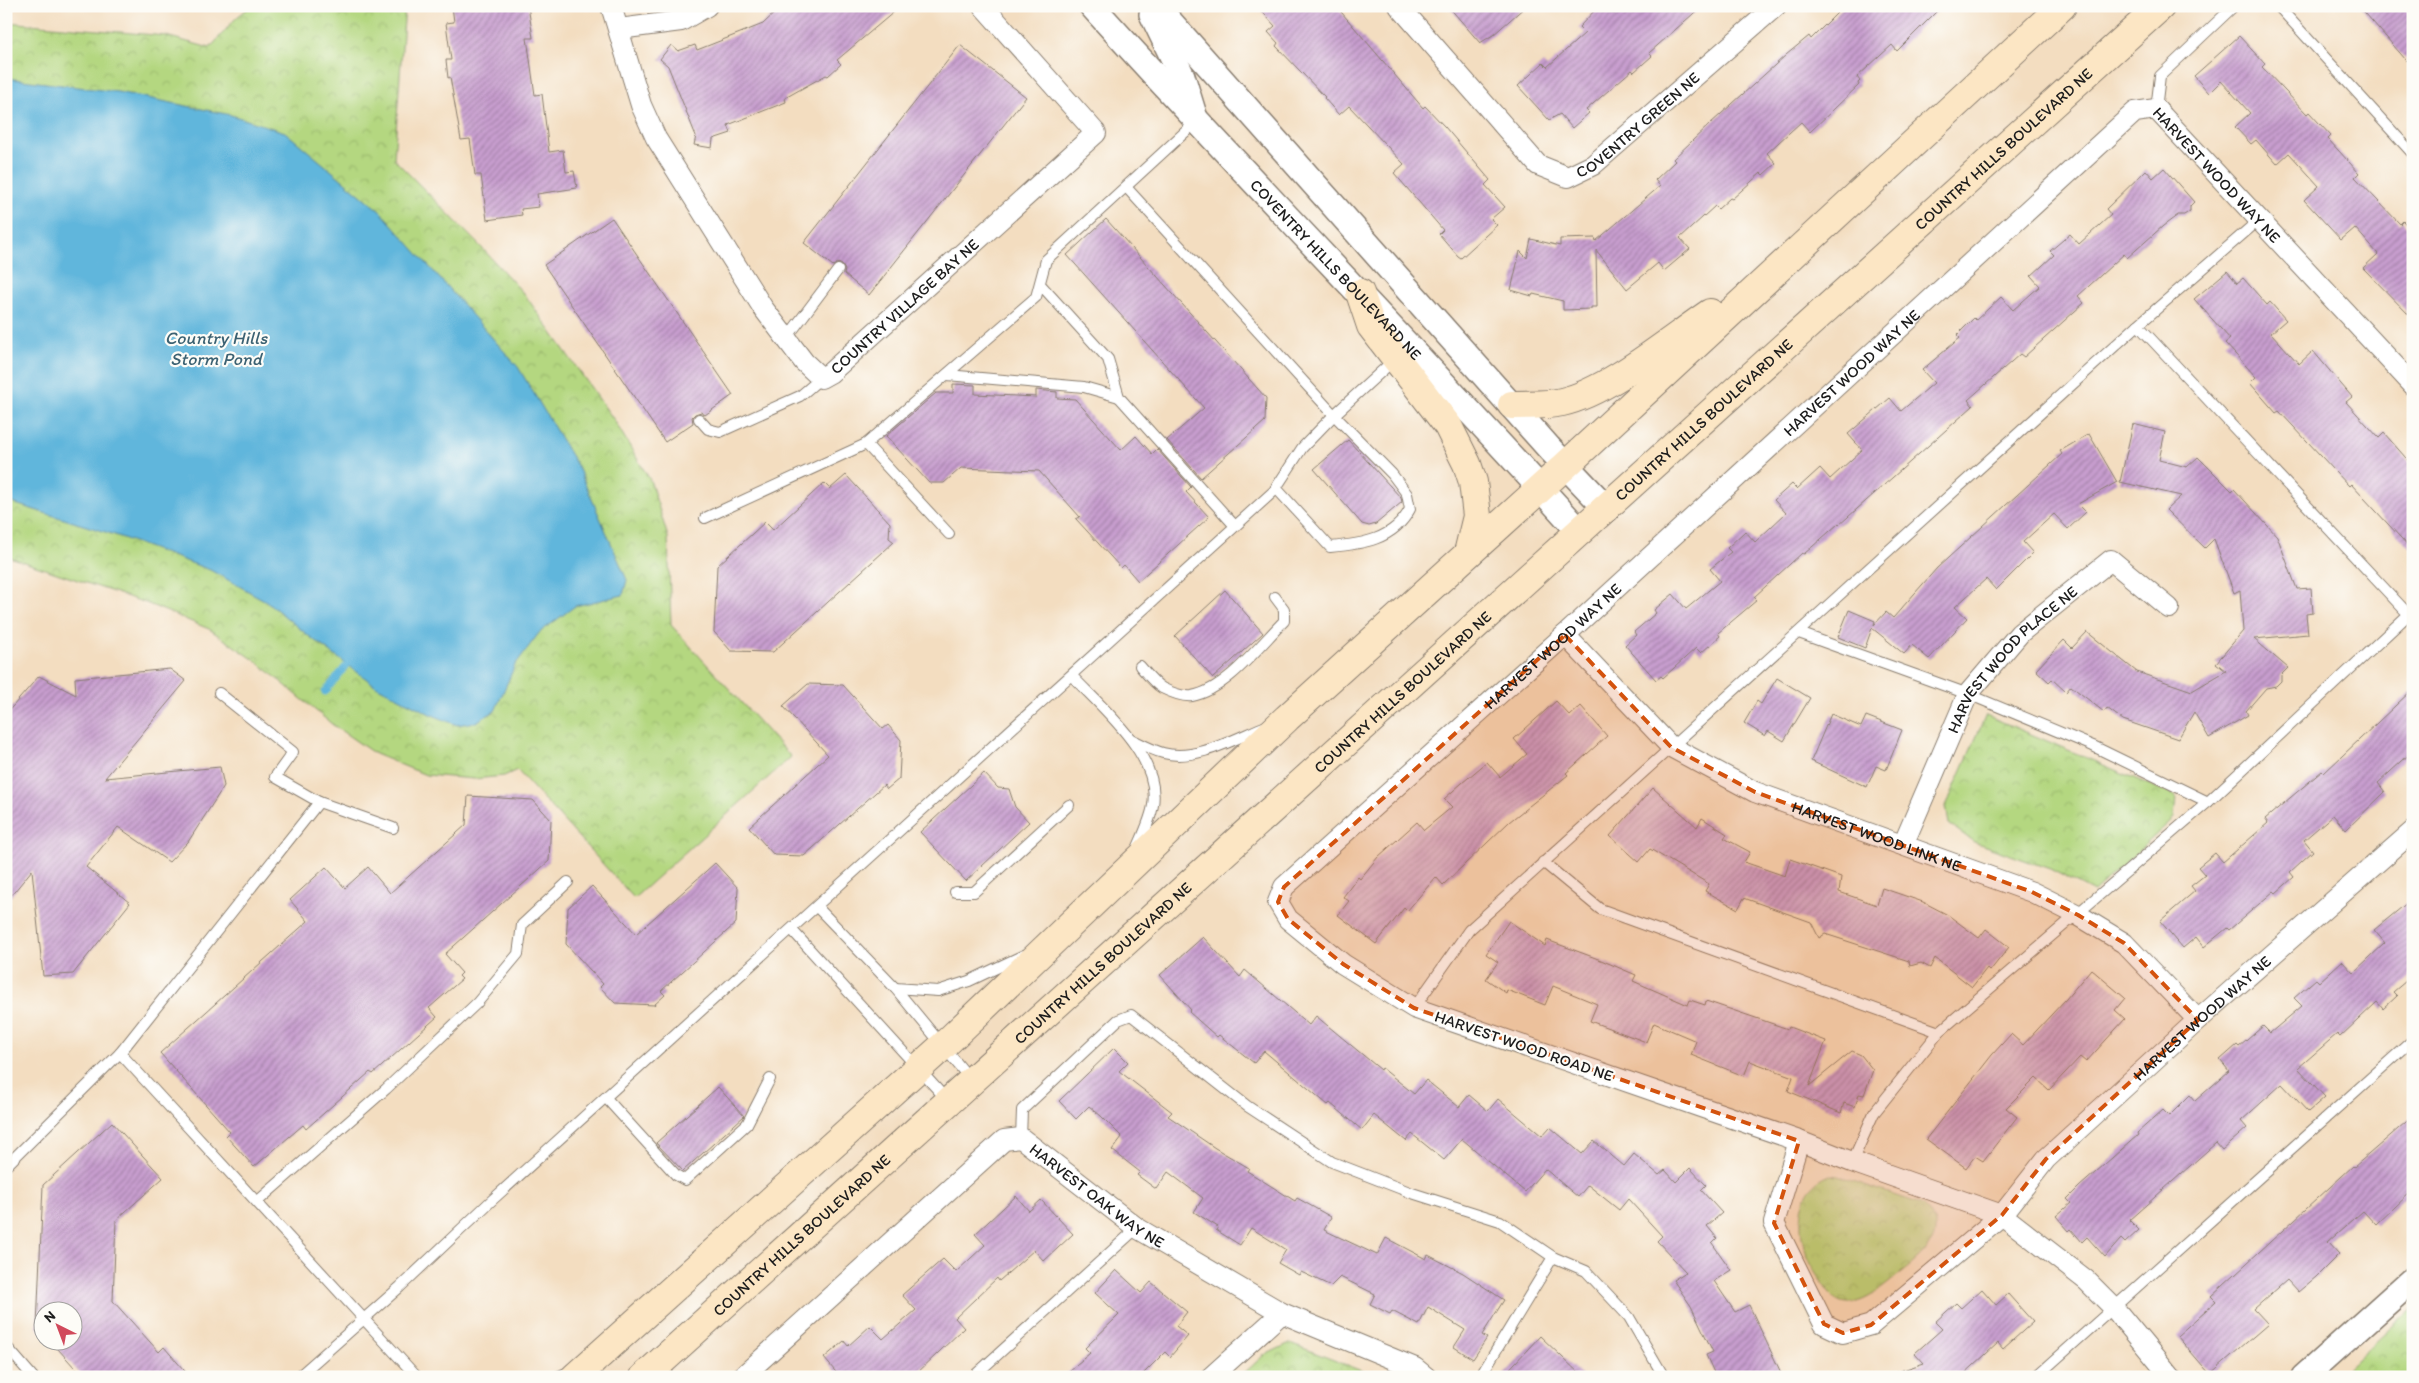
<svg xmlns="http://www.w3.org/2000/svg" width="2419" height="1383" viewBox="0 0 2419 1383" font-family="Itim,sans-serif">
	<defs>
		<pattern id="park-crowns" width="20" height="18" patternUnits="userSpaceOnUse" patternTransform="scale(1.25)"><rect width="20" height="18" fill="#b4d780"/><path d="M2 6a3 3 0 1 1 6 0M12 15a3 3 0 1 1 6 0" fill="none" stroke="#9ab86e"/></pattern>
		<pattern id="building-hatch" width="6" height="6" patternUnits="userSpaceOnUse" patternTransform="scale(1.25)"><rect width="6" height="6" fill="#c89ecf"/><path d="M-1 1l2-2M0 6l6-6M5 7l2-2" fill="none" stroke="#a280a7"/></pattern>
	</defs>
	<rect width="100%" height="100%" fill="#fdfcf7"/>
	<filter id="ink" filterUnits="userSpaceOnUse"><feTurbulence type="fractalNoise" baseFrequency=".02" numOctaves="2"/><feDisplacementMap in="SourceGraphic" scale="10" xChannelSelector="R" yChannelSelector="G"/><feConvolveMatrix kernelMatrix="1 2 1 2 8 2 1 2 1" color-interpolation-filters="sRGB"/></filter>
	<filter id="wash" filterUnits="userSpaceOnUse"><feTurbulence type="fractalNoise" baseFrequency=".0096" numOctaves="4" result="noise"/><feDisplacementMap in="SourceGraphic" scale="20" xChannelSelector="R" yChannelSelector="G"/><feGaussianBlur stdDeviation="1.12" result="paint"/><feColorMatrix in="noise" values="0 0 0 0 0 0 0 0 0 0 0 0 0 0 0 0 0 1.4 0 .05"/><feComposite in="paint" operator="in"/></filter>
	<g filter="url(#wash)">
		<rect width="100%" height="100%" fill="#f3ddc0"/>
		<!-- park -->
		<g fill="url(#park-crowns)" stroke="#687a4e">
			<polygon points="251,6 405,6 394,159 482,248 525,295 614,420 650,480 668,537 671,625 791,757 634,898 517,770 504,776 474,779 426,775 375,754 333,725 256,661 209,629 146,603 6,556 6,22 166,36 210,48 236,18"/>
			<polygon points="1986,715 2176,796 2174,818 2094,892 2050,869 1974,842 1949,824 1946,806"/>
			<path d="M1830,1175L1838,1176L1921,1204C1953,1231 1924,1255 1901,1273C1885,1285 1859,1312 1837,1300C1828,1295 1822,1281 1816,1273C1807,1258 1800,1240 1801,1222C1802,1199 1808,1184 1830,1175Z"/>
			<polygon points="2412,1308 2413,1377 2338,1377"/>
			<polygon points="1290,1343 1377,1377 1240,1377 1263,1356"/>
		</g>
		<!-- water -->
		<polygon fill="#60b6dc" stroke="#3e697c" points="6,78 118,92 231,115 285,132 381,212 518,367 578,467 627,580 623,595 575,606 539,633 515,665 495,711 476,722 457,725 430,714 376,686 310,637 266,601 210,570 115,535 6,501"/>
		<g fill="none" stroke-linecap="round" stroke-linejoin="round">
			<!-- stream -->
			<polyline stroke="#60b6dc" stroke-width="7" points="325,692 347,665"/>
		</g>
		<g id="blocks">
			<!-- building -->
			<g fill="url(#building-hatch)">
				<polygon points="452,6 528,6 533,38 527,38 535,95 542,94 549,152 563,150 566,172 574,171 577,188 537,194 539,207 521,209 522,215 487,220 481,175 475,175 470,139 461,140 450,77 448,78 446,60 451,60 446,23 454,22"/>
				<polygon points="782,6 901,6 837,60 841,64 828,76 826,75 785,98 786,102 728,125 731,133 713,139 712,148 694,145 696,136 668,66 660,59 671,45 678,51 695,45 697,50 763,24"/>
				<polygon points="1257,6 1336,6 1423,108 1425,106 1445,127 1490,180 1485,185 1505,207 1491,219 1497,225 1461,258 1458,256 1439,234 1443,230 1394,173 1404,164 1349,106 1339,115 1324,98 1325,97 1276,46 1278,43 1268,32 1275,26"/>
				<polygon points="1448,6 1526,6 1493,35 1480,43"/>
				<polygon points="1599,6 1607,6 1614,14 1623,6 1702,6 1649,53 1652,56 1634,72 1632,70 1586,110 1589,113 1572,128 1560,114 1549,120 1518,86 1543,63 1547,67 1585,33 1579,27"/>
				<polygon points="1844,6 1942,6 1897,51 1892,45 1857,77 1860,81 1858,83 1859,85 1810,132 1801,122 1767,153 1776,163 1763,175 1761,173 1732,199 1730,198 1718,209 1715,206 1680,238 1690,249 1664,271 1658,263 1627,289 1596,250 1597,307 1591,307 1591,309 1563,310 1563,301 1533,294 1532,296 1511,290 1520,251 1527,258 1531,239 1560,246 1560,239 1595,238 1596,241 1660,186 1655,180 1675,161 1673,159 1710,124 1786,55 1809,36 1811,39"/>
				<polygon points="2359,6 2413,6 2413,68"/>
				<polygon points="2239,36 2265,64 2262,67 2307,114 2309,112 2331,136 2328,139 2359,173 2355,177 2400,224 2403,221 2413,232 2413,319 2363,268 2378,254 2355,228 2341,240 2304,200 2319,186 2289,153 2277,164 2256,140 2251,144 2235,127 2250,113 2221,81 2209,93 2194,76"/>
				<polygon points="960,45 1026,97 869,295 844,274 845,270 842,265 838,263 833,266 804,243"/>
				<polygon points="2164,168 2194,202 2190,206 2190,211 2184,215 2178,215 2163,226 2127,258 2124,254 2078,296 2084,303 2024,357 2020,354 1968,400 1973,406 1839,525 1838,524 1804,554 1802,553 1754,597 1757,600 1718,633 1720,636 1701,653 1696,648 1663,678 1661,676 1656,680 1625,645 1636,635 1634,632 1656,613 1654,610 1673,594 1686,609 1720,581 1710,569 1731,552 1727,548 1745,531 1755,542 1786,513 1774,500 1792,484 1797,489 1820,468 1830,479 1862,450 1848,434 1890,398 1901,411 1934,383 1922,370 1960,338 1957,335 1974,318 1976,320 2001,297 2013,310 2040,286 2031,276 2054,255 2050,251 2070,234 2079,244 2111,215 2106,209 2146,170 2153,178"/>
				<polygon points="612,218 733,395 705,415 701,412 695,414 692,417 693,423 665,442 544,265"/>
				<polygon points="1106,219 1266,398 1265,421 1201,478 1167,440 1204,408 1067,255"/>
				<polygon points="2227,271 2237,283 2243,278 2267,305 2270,302 2286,320 2271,333 2299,364 2313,351 2352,397 2346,402 2379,438 2384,433 2413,466 2413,551 2351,484 2349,486 2279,411 2276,413 2250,383 2256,377 2225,343 2230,339 2194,299"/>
				<polygon points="953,384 975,385 975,394 1036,397 1036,390 1057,392 1057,398 1075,399 1121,450 1136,436 1152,454 1157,449 1191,487 1186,492 1209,517 1138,581 1124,565 1121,568 1076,519 1080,517 1039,471 961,468 944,483 929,483 886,436 936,393 953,393"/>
				<polygon points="2133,424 2165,432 2159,460 2187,467 2198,457 2232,491 2234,489 2277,536 2297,589 2311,588 2313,613 2306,614 2308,634 2254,639 2288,668 2281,675 2281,681 2276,686 2266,688 2246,711 2248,715 2209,738 2194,712 2178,739 2123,720 2107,708 2104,712 2071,686 2066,692 2052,679 2049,682 2036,670 2064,640 2072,648 2087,632 2137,672 2192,691 2226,671 2216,663 2243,631 2240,590 2234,593 2214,539 2205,548 2166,510 2181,496 2120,482"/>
				<polygon points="2089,434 2117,482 2078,504 2086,512 2068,529 2054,514 2023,542 2033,553 1996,590 1986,579 1955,607 1967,618 1929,659 1912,645 1904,654 1872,628 1865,648 1838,637 1849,610 1875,621 1874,625 1886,612 1893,618 1937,568 2062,454 2060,451"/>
				<polygon points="1348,440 1401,498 1402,502 1376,524 1369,526 1362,524 1314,469"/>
				<polygon points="846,475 890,523 889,538 894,542 773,652 731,651 714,632 717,566 765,522 773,530 824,483 830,489"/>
				<polygon points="1225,590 1263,633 1213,678 1175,636"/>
				<polygon points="170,669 186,681 105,778 220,767 224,786 188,842 169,862 118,827 86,867 130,903 73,974 43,976 32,870 6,902 6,714 39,676 76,695 75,678"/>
				<polygon points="1777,678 1810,698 1784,741 1768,731 1765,736 1744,723 1757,701 1761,704"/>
				<polygon points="808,684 843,685 883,729 888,725 901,740 899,779 887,789 884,785 804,856 774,855 749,827 828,755 783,706"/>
				<polygon points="2413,689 2413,751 2378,783 2385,792 2346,830 2333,815 2304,840 2313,851 2290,872 2294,877 2276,893 2274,891 2229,930 2227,928 2204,947 2196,937 2183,948 2160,921 2195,891 2191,886 2205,875 2198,867 2215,853 2223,862 2268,823 2265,819 2322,771 2324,773"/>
				<polygon points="1556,701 1570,716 1581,706 1607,736 1566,773 1568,775 1509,822 1443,885 1436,877 1407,911 1404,908 1376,944 1338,915 1349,901 1343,897 1358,877 1360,879 1378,857 1417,822 1424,830 1452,807 1444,799 1462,783 1487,762 1500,777 1527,754 1514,739"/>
				<polygon points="1831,714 1861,727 1866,716 1902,730 1886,770 1876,766 1867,787 1811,761"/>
				<polygon points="984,773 998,788 1009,789 1015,807 1029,822 966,881 920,832"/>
				<polygon points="1653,788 1697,827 1702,818 1727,834 1724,838 1750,852 1744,862 1785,876 1790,859 1841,877 1839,892 1877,905 1882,888 1923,902 1948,915 1979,938 1986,929 2009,947 1990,971 1987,968 1972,987 1935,958 1930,968 1921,963 1910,966 1909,961 1825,934 1819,938 1811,922 1744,898 1738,909 1705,891 1709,884 1650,849 1639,862 1610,836"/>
				<polygon points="468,796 533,800 551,820 549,861 445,954 462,973 459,976 462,979 429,1008 437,1017 373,1074 370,1072 306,1129 303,1125 254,1167 226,1136 230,1132 160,1053 308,921 290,900 326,867 345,888 368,867 390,893 466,825"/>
				<polygon points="715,863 738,888 736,923 661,991 665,995 654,1005 615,1003 600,987 603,984 566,944 568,908 592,886 636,934"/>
				<polygon points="2413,898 2413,975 2393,992 2397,996 2383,1009 2377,1002 2340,1037 2337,1034 2298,1068 2325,1097 2308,1112 2282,1084 2241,1121 2247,1128 2222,1150 2216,1143 2129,1220 2139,1230 2125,1243 2121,1239 2105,1257 2087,1237 2082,1242 2071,1229 2069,1231 2056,1216 2071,1203 2067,1199 2079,1187 2138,1135 2137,1133 2163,1110 2169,1116 2190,1095 2195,1101 2229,1071 2220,1060 2237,1045 2239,1047 2263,1026 2270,1033 2302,1006 2294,998 2316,979 2319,982 2342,961 2353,973 2385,943 2374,930"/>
				<polygon points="1509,921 1545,946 1547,940 1601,960 1636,975 1633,981 1688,1005 1690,1000 1705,1005 1706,1001 1788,1029 1789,1027 1826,1041 1809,1086 1852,1051 1861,1055 1873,1070 1864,1095 1859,1094 1855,1107 1844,1103 1841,1113 1788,1091 1793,1077 1750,1061 1744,1076 1691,1055 1696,1041 1654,1023 1646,1042 1590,1021 1597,1004 1553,986 1545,1005 1507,990 1506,993 1486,979 1498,962 1486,954"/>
				<polygon points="1203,937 1240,977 1245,970 1309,1025 1316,1016 1381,1070 1382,1068 1414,1094 1426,1080 1459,1107 1469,1095 1488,1111 1498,1099 1542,1136 1550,1127 1582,1154 1594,1141 1624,1166 1634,1154 1659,1175 1665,1170 1676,1182 1690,1168 1706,1185 1701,1190 1722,1213 1707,1226 1717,1238 1712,1243 1731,1270 1714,1281 1735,1312 1749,1305 1783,1377 1716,1377 1706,1355 1713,1352 1691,1306 1673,1280 1686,1272 1657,1241 1662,1236 1628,1199 1619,1210 1588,1185 1578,1197 1545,1169 1525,1192 1462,1139 1444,1160 1412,1134 1406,1141 1374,1115 1362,1130 1330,1103 1328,1105 1264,1051 1254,1063 1219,1035 1217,1037 1189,1012 1191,1010 1160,975"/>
				<polygon points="2091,969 2125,998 2115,1010 2125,1019 2086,1062 2080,1057 2049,1090 2036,1078 2006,1108 2017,1117 1983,1161 1975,1156 1966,1168 1926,1139 1992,1055 2011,1034 2023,1045 2066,999"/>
				<polygon points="1114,1048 1128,1062 1119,1071 1172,1112 1168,1116 1215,1148 1249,1168 1247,1171 1295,1201 1297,1198 1331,1217 1324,1230 1377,1255 1386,1238 1426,1259 1428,1255 1463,1273 1504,1300 1482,1335 1487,1338 1473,1359 1454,1347 1465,1330 1428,1307 1419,1325 1392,1311 1390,1314 1370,1304 1375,1294 1340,1277 1331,1286 1301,1272 1299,1275 1278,1263 1286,1250 1251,1228 1240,1245 1216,1230 1218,1227 1194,1212 1203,1198 1168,1172 1156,1189 1137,1175 1140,1172 1112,1150 1122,1137 1101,1116 1089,1106 1076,1119 1059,1101"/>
				<polygon points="718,1087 744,1116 683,1171 656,1143"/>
				<polygon points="2413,1116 2413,1190 2376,1225 2363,1211 2328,1242 2339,1254 2316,1277 2298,1292 2287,1280 2254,1309 2268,1324 2210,1374 2177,1336 2216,1301 2211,1296 2353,1166 2354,1167"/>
				<polygon points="112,1122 163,1178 116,1220 113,1301 159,1352 164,1347 190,1377 83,1377 50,1340 72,1340 72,1310 42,1310 42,1333 37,1327 43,1185"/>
				<polygon points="1016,1196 1029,1211 1041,1200 1073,1234 1044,1261 1034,1250 999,1281 997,1278 955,1318 964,1328 913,1377 840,1377 824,1358 844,1341 848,1346 870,1326 883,1339 916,1310 902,1295 943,1259 956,1272 985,1245 975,1234"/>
				<polygon points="1116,1270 1141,1293 1151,1282 1187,1312 1176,1326 1188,1336 1170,1357 1165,1352 1140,1377 1062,1377 1090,1353 1085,1348 1119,1315 1095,1293"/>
				<polygon points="1982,1289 1996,1305 2008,1294 2033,1322 2003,1349 1998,1343 1961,1377 1892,1377 1891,1374 1924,1363 1915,1353 1942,1329 1935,1322 1956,1303 1961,1308"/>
				<polygon points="1540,1336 1583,1377 1502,1377"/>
			</g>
		</g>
	</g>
	<g filter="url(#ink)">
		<use href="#blocks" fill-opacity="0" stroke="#887c6e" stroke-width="1"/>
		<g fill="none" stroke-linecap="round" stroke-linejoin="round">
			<defs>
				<g id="service">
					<polyline points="2278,6 2413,154"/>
					<polyline points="2156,109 2160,76 2234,6"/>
					<path d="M1126,187L1334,415L1392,474L1407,494L1410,509C1394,540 1362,544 1330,547L1276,488"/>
					<polyline points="2138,325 2412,618"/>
					<polyline points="786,339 838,270"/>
					<polyline points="947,375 1084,387 1119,397 1108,359 1040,284"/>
					<polyline points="1119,397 1235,526"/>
					<polyline points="699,419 708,429 720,432 800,396 821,378"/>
					<polyline points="866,444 949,534"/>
					<polyline points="705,518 866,444 1036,297 1046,260 1196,122"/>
					<polyline points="1799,633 1968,694 2093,746 2208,802"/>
					<path d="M1140,666C1146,673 1154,683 1162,688C1170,692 1183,697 1192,696C1226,690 1260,645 1284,621V609L1275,597"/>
					<path d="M1072,676C1102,708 1161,756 1153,805C1151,819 1143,835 1137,849"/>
					<polyline points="219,693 293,752 275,777 319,802"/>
					<path d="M1131,739C1141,744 1152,750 1163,753C1196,762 1236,738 1266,726"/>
					<polyline points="1543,862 1600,909 1939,1032"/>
					<polyline points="955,892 974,892 1069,805"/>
					<polyline points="817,907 895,988 971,1080"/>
					<polyline points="792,930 948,1101"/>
					<polyline points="895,988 938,991 969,981 1024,955"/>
					<polyline points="1414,1008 1469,930 2138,325 2259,220"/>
					<polyline points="120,1053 417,1377"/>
					<polyline points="606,1098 676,1175 685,1180 747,1124 770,1079"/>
					<polyline points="1021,1138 1022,1110 1118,1020 1131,1015 1247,1106 1332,1162 1412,1193 1500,1221 1553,1257 1586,1271 1629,1317 1664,1377"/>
					<polyline points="1852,1162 1874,1113 1939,1032 2208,802 2409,614"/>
					<polyline points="6,1166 120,1053 319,802 393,828"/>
					<polyline points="258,1201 386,1089 477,1003 518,954 522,925 568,882"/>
					<polyline points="6,1346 33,1377"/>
					<polyline points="298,1377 400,1287 490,1202 1274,491 1302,448 1334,415 1395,359"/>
					<polyline points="557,1377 573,1370"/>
					<polyline points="973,1377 1137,1228"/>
					<polyline points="1480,1377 1553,1257"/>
					<polyline points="2036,1377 2413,1040"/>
				</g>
				<g id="minor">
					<path id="s1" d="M611,6L641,105L656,138L763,308L804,362L821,378L830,373L1096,133L983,6"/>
					<path id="s2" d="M1399,6L1538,165L1568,177L1593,165L1776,6"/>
					<polyline points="619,29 681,21 707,6"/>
					<path id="s3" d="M1565,635L1671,747L1755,792L2032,892L2078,915L2124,943L2198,1020"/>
					<path id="s4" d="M1903,845L1968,694L2020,633L2111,560L2169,608"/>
					<path id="s5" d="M1799,1141L1774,1223L1824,1324L1843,1333L1871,1325L2002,1215L2046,1159L2198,1020L2413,831"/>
					<path id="s6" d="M742,1377L1004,1140L1021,1138L1137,1228L1282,1313L1415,1368L1426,1377"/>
					<polyline points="1211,1377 1282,1313"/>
					<path id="s7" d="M2171,1377L2114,1308L2086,1280L2002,1215L1852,1162L1799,1141L1414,1008L1343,964L1288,919L1278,902L1284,887L1565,635L2135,112L2156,109L2413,385"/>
				</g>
				<g id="tertiary">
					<path id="s8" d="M1092,6C1252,184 1420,354 1580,532"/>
					<polyline points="1156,6 1549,448 1607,509"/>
					<polyline points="1152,14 1182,76 1194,115"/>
					<polyline points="2304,1377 2413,1279"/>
				</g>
				<g id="secondary">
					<polyline points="1360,293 1371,326 1448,426 1467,464 1473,482 1477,516 1468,553"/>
					<path d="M1512,405C1528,404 1545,406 1562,402C1608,392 1670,340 1710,313"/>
					<polyline points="575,1377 943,1046 1287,718 1565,466 2062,6"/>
					<path id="s9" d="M644,1377L2161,6"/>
				</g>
			</defs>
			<!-- service casing -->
			<use href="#service" stroke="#887c6e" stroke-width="12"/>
			<!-- minor casing -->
			<use href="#minor" stroke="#887c6e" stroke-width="22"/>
			<!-- tertiary casing -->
			<use href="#tertiary" stroke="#887c6e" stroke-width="28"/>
			<!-- secondary casing -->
			<use href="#secondary" stroke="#887c6e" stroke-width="30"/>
			<!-- service -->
			<use href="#service" stroke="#fff" stroke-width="10"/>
			<!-- minor -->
			<use href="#minor" stroke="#fff" stroke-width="20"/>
			<!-- tertiary -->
			<use href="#tertiary" stroke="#fff" stroke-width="25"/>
			<!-- secondary -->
			<use href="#secondary" stroke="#fce6c4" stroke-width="28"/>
		</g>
	</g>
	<!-- marked area -->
	<path fill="#d4530e" fill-opacity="0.2" stroke="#d4530e" stroke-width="4" stroke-dasharray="10 6" stroke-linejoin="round" d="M1565,635L1671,747L1755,792L2032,892L2078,915L2124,943L2198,1020L2046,1159L2002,1215L1871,1325L1843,1333L1824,1324L1774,1223L1799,1141L1414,1008L1343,964L1288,919L1278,902L1284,887Z"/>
	<g text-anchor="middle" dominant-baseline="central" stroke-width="4.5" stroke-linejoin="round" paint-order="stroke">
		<!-- street labels -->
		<g font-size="16" fill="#1c1c1c" stroke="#fdfcf7">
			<text stroke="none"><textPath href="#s2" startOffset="331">COVENTRY GREEN NE</textPath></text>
			<text stroke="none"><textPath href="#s9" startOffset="1832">COUNTRY HILLS BOULEVARD NE</textPath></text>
			<text stroke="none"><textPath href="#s7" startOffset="2311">HARVEST WOOD WAY NE</textPath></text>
			<text stroke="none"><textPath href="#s8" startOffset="359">COVENTRY HILLS BOULEVARD NE</textPath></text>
			<text stroke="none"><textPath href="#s1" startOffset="542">COUNTRY VILLAGE BAY NE</textPath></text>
			<text stroke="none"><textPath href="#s7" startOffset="1815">HARVEST WOOD WAY NE</textPath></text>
			<text stroke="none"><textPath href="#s9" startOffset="1428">COUNTRY HILLS BOULEVARD NE</textPath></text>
			<text stroke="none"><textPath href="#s7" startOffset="1410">HARVEST WOOD WAY NE</textPath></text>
			<text stroke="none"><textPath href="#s4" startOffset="219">HARVEST WOOD PLACE NE</textPath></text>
			<text stroke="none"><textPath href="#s9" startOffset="1022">COUNTRY HILLS BOULEVARD NE</textPath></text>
			<text stroke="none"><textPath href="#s3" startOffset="379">HARVEST WOOD LINK NE</textPath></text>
			<text stroke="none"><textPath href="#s9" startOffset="618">COUNTRY HILLS BOULEVARD NE</textPath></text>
			<text stroke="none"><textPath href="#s5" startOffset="701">HARVEST WOOD WAY NE</textPath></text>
			<text transform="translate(1524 1046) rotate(19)">HARVEST WOOD ROAD NE</text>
			<text stroke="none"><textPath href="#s6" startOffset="466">HARVEST OAK WAY NE</textPath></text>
			<text stroke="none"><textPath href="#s9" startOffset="212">COUNTRY HILLS BOULEVARD NE</textPath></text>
		</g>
		<!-- water labels -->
		<g font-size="18" font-style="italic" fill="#3b6172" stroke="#fdfcf7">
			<text x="216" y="338">Country Hills<tspan x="216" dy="21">Storm Pond</tspan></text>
		</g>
	</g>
	<!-- margin -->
	<rect width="2419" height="1383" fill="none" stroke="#fdfcf7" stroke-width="25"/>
	<!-- north arrow -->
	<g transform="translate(58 1326) rotate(318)"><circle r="24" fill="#fdfcf7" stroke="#a3a29f"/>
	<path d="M0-4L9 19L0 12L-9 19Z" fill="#d1495b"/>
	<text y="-8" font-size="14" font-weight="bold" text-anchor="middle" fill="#1c1c1c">N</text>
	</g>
</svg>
